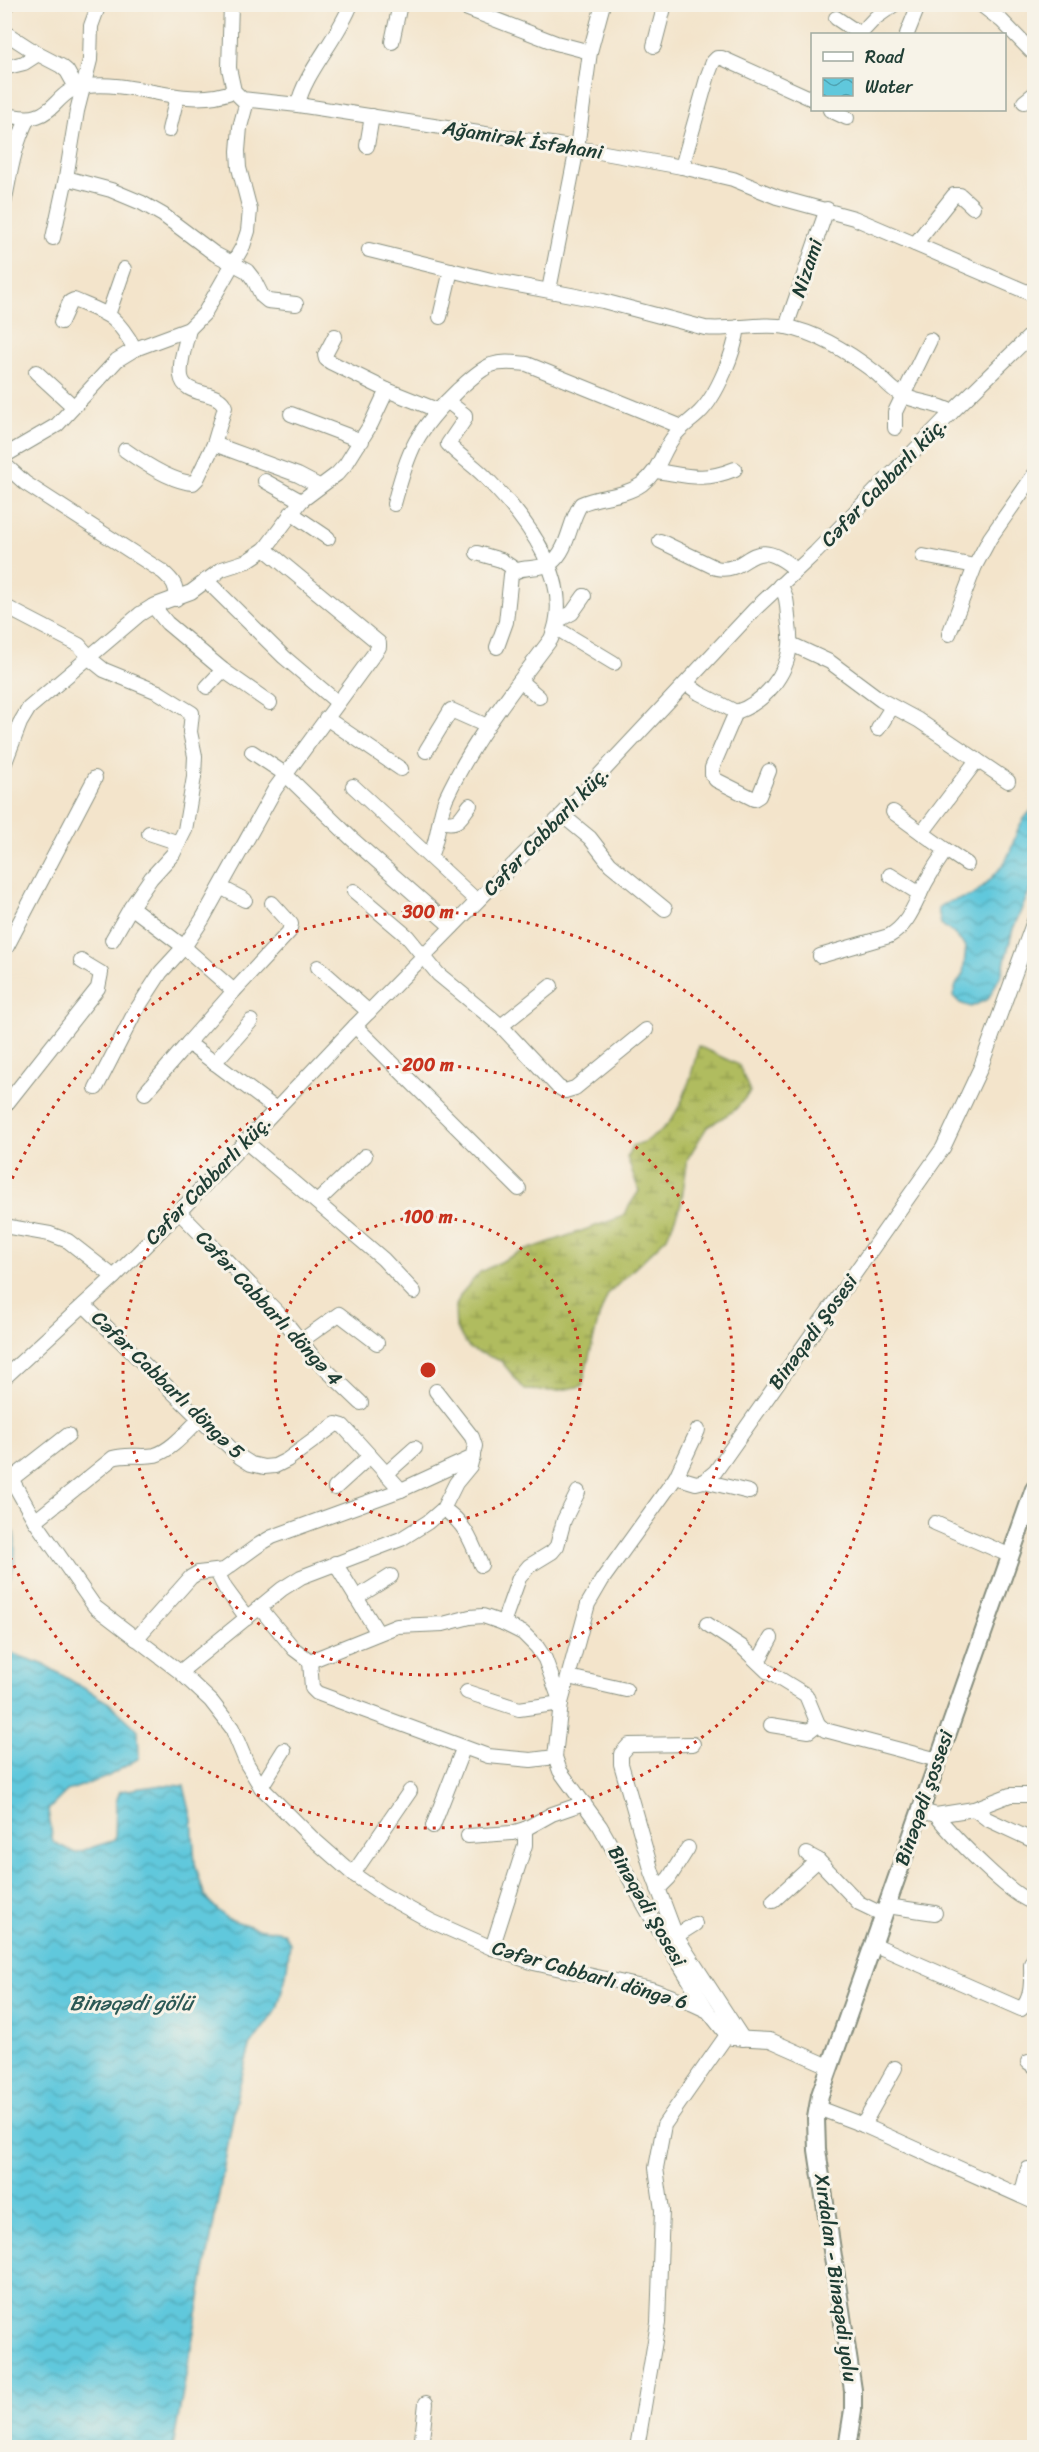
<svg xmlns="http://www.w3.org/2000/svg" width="1039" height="2452" viewBox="0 0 1039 2452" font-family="Sriracha,sans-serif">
	<defs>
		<pattern id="wetland-marsh" width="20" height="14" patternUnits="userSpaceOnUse" patternTransform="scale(1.5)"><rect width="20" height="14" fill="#b0bc5e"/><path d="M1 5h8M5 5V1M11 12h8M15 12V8" fill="none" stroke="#8f9a4e"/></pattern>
		<pattern id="water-waves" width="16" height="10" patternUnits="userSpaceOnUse" patternTransform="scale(1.5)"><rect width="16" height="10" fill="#60c8dc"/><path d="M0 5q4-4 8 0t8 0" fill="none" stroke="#4fa4b3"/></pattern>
	</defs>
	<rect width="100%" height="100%" fill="#f7f3e8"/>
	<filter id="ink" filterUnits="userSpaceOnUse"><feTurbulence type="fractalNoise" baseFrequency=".0167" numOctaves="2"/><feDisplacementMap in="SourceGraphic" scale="12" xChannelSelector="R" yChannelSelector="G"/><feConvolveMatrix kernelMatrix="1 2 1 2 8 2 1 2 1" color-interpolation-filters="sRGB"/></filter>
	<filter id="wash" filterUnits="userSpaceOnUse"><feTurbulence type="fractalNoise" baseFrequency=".008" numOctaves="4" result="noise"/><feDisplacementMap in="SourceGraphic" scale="24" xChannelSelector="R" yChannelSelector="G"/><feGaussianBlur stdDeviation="1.35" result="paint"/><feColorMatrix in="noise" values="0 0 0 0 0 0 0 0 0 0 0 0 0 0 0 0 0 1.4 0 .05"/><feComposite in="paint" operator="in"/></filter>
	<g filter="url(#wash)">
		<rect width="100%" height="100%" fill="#f3e4cb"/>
		<!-- wetland -->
		<path fill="url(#wetland-marsh)" stroke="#687c49" stroke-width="1.5" d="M698,1046L739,1065L750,1092L735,1110L707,1127L688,1158L681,1204L667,1237L608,1294L599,1317L582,1386L555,1391L525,1390L501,1361L470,1349L456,1329L455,1308L461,1294L480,1272L518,1253L622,1217L639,1191L627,1157L632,1146C678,1134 689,1087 698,1046Z"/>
		<!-- water -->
		<g fill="url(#water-waves)" stroke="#408288" stroke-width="1.5">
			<path d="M1033,809L1034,881L1013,929L1002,973L988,999L971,1007L960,1003L953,996L956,985L963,974L966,947L954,934L941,924L938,909C951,896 967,902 979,890C988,882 998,872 1005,862C1017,841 1013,827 1033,809Z"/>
			<path d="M5,1525L14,1533C17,1552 15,1570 5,1587Z"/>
			<polygon points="5,1651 45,1665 109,1703 138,1730 139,1758 107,1777 67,1791 48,1810 53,1842 75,1853 115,1840 116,1802 120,1791 163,1785 184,1786 192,1819 195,1863 205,1897 226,1918 256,1928 283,1932 290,1943 286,1976 277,2009 250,2046 237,2095 173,2447 5,2447"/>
		</g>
	</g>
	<g filter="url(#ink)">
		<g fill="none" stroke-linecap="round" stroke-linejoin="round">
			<defs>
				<g id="minor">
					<polyline points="99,4 91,26 90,60 77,111 66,178 111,190 142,203 163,215 215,254 247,271 254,280 262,296 268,301 296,304"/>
					<polyline points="231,4 229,68 234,91 242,99 298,105 577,148 682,167 733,179 777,197 854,218 1034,295"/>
					<polyline points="455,4 556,43 590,52"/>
					<polyline points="980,4 1002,21 1034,54"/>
					<polyline points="4,6 8,4"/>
					<polyline points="836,18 860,34"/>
					<polyline points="4,32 38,54 61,66 67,71 76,87"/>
					<polyline points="860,34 875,18 895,4"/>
					<polyline points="907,34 919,4"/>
					<polyline points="392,42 400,4"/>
					<polyline points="654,46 665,4"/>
					<polyline points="4,68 24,63 38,54"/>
					<polyline points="1024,102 1034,94"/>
					<path d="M298,105C303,75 339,37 351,4"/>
					<polyline points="830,110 847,118"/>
					<path d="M4,115C15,116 27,120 37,116C57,110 60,88 87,86C137,80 184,110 234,91"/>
					<polyline points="169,130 177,97"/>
					<polyline points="367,146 372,116"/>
					<polyline points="682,167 708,75 713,62 717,58 722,58 810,98 812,96"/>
					<path d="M4,204C10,174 14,145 28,118"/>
					<polyline points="53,238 66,178"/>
					<polyline points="915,244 954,195 960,195 973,207"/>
					<path d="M369,250L491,280L603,301L705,328C732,331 759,322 787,327C818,333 851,354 876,373C884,380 891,389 900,394C916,403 936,402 952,412"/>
					<polyline points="549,290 577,148 590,52 603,4"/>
					<polyline points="108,315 124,269"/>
					<polyline points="440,317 451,270"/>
					<path d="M61,322L70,302L74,300C109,315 115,314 135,349"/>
					<polyline points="786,327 827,209"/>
					<polyline points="335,336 325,355 326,359 330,362 387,390 437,410"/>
					<polyline points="36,372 73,406"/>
					<polyline points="291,414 362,441"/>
					<polyline points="895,428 895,412 930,340"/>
					<polyline points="214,444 298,475 319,486"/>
					<path d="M125,450C142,462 172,482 193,483L197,479L214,444L225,407C219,389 184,398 181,376C179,362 186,343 189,329"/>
					<polyline points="4,456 57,425 117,360 135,349 189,329 204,314 243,246 248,231 250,210 239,168 238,151 240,127 247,101"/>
					<path d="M4,464L25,483L163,572C173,581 177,585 176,599"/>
					<path d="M657,471C689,476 703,482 735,469"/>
					<polyline points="265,481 301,501"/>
					<path d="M394,504C409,448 416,431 458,390C467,382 479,370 491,365C503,361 515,363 527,364L682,427"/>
					<polyline points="291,513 328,538"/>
					<path d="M660,541L716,568C750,575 750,530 796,570"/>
					<polyline points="477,553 501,560 516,570"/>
					<polyline points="923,556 975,566"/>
					<polyline points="206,580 284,657 337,702"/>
					<polyline points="4,606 79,645 94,662 104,670 158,692 192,713 190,732 195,756 194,777 185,830 173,854 151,878 131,907 184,947 234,991 188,1043 276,1109"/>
					<polyline points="153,606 167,623 223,670 270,703"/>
					<polyline points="557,621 572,613 584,596"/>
					<polyline points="556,628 614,663"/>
					<polyline points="949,634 975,566 990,538 1034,475"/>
					<path d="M791,644L830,662L881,700L918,720L977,760L922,833L946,850C939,860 932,871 926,882C915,902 910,924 889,936L820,956"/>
					<path d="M497,647L506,622L511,575C521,564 540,571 551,563C569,550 569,521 581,504C599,495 622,498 642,484C659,471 661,455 672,439C679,428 690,422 699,413C717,396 735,351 738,327"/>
					<polyline points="520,681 539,697"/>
					<polyline points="687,684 699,693 736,712"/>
					<polyline points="207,687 223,670"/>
					<polyline points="326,718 401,769"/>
					<polyline points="878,729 892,707"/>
					<polyline points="426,751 451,710 487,726"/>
					<polyline points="252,752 285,774 352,839 452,927"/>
					<polyline points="977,760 1008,781"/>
					<polyline points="4,765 20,723 29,708 140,614 153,606 191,592 222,569 247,561 265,549 301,501 337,474 346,464 371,424 387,390"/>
					<path d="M769,771L759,796L754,799L716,780L712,775V768L736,712C764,703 787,675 790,645C791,636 789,626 788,617C787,605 787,595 780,585"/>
					<polyline points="353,786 477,901"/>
					<polyline points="893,812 922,833"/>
					<polyline points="562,815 590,838 610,864 665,909"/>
					<path d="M440,821C459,826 459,819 470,805"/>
					<polyline points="149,833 179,843"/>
					<polyline points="946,850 967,864"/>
					<path d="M430,856C439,838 438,817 446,798C473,740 513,690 551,639C576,583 527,520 489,481C477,467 461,458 448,444L465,419V415L447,401"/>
					<polyline points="890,875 920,894"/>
					<polyline points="222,888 245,900"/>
					<polyline points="354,891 407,936 438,974 501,1026 558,1087 565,1091 575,1088 646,1030"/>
					<polyline points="112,940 131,907"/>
					<polyline points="4,952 95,778"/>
					<polyline points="318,967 369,1012"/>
					<polyline points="234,991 289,932 291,924 272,903"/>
					<polyline points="355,1026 519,1189"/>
					<polyline points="501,1026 551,986"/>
					<polyline points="214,1063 251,1021"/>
					<polyline points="96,1088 135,1012 161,972 184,947 202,920 275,789 379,647 379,643 265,549"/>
					<polyline points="145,1093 188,1043"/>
					<polyline points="4,1107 98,988 101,973 81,961"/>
					<polyline points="245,1141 383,1259 414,1292"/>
					<polyline points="317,1202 365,1156"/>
					<polyline points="179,1212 279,1314 314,1358 361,1403"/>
					<polyline points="4,1226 50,1234 68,1241 114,1277"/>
					<polyline points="84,1305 200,1419 240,1457 251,1464 264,1467 275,1466 287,1460 336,1424 343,1426 401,1490 272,1537 260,1544 224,1570 198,1573 191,1577 136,1639"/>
					<polyline points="301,1341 339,1314 377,1343"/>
					<polyline points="4,1378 114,1277 179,1212 355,1026 562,815 755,609 816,552 952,412 1034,332"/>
					<polyline points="4,1466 35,1521 95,1607 180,1672 211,1701 232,1728 247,1764 261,1787 311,1837 353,1874 382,1894 431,1921 492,1948 534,1963 651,1989 693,2004 708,2011 727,2035 732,2038 770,2040 829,2066"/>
					<polyline points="386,1474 415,1448"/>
					<polyline points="676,1477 698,1430"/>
					<polyline points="13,1478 68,1435"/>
					<polyline points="704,1481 749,1492"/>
					<polyline points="335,1488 370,1456"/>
					<polyline points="401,1490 473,1457"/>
					<path d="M443,1509C465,1522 472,1543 481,1565"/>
					<path d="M35,1521L113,1458C129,1453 141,1458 155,1455C172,1450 188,1430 200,1419"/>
					<polyline points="935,1523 1011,1556"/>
					<polyline points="335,1563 378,1633"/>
					<polyline points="217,1572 225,1588 247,1618"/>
					<polyline points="356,1598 391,1576"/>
					<polyline points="260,1608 294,1649 310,1661 397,1626 443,1624 470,1617 483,1616 503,1623 523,1633 537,1647 545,1659 561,1703 519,1709 467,1692"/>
					<polyline points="503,1623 519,1578 529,1566 552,1552 557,1546 564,1520 578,1492"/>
					<polyline points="707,1624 742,1647 767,1671 806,1695 818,1724 825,1730 938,1760"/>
					<polyline points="310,1661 312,1688 317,1693 488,1756 531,1760 555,1757"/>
					<polyline points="758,1662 771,1638"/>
					<polyline points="180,1672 282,1589 301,1577 401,1539 428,1522 443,1509 456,1483 470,1466 475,1446 472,1437 436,1391"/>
					<polyline points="569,1677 626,1690"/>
					<polyline points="771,1725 809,1731 818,1724"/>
					<polyline points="693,1744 629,1745 621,1754 621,1764 652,1872 676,1936 743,2039"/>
					<polyline points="261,1787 284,1750"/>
					<polyline points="974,1809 987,1819 1034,1841"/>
					<polyline points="929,1813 936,1815 974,1809 1010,1795 1034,1795"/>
					<path d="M936,1815C950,1833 1015,1901 1034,1902"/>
					<polyline points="433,1826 463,1749"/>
					<polyline points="468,1836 512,1833 525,1829 552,1814 584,1803"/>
					<polyline points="807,1854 818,1860 859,1903 884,1915"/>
					<polyline points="353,1874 410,1791"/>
					<polyline points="658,1889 669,1878 688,1848"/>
					<polyline points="773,1901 818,1860"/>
					<polyline points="887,1906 935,1913"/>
					<polyline points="676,1936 695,1924"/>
					<path d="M873,1944L1021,2009C1033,1998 1031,1979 1031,1964L1034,1958"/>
					<polyline points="492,1948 525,1845 525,1829"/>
					<polyline points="708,2011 650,1915 600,1826 560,1771 555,1757 561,1703 588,1604 602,1580 676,1477 696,1483 704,1481 715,1472 943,1148 980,1069 1034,921"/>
					<polyline points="1028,2062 1034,2066"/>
					<polyline points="818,2108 863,2125 1034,2202"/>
					<polyline points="863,2125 895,2068"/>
					<polyline points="1021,2196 1028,2169"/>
					<polyline points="421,2448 426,2403"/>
					<polyline points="637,2448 658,2323 662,2210 656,2168 664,2125 727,2035"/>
				</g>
				<polyline id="major" points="847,2448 853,2410 853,2390 817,2150 816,2118 820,2095 1034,1489"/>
			</defs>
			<!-- minor casing -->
			<use href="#minor" stroke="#899080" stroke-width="16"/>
			<!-- major casing -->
			<use href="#major" stroke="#899080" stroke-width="20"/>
			<!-- minor -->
			<use href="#minor" stroke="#fff" stroke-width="14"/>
			<!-- major -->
			<use href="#major" stroke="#fff" stroke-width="16"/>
		</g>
	</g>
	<!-- distance rings -->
	<g fill="none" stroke="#c8321e" stroke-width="3" stroke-dasharray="3 6">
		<circle cx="428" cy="1370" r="153"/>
		<circle cx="428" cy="1370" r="305"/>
		<path d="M5 1195A458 458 0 1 1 5 1545"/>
	</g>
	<g text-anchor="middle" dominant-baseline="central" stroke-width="6" stroke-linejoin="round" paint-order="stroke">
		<!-- street labels -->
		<g font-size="20" fill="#1f3d34" stroke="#f7f3e8">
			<text transform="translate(523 140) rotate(9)">Ağamirək İsfəhani</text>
			<text transform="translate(807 268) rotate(-71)">Nizami</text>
			<text transform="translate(884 482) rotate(-46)">Cəfər Cabbarlı küç.</text>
			<text transform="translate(546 831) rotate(-46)">Cəfər Cabbarlı küç.</text>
			<text transform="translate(208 1180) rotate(-46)">Cəfər Cabbarlı küç.</text>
			<text transform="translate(269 1308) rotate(47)">Cəfər Cabbarlı döngə 4</text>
			<text transform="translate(813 1332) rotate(-54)">Binəqədi Şosesi</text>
			<text transform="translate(168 1385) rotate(44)">Cəfər Cabbarlı döngə 5</text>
			<text transform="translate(924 1798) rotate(-71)">Binəqədi şossesi</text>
			<text transform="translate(647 1906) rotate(60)">Binəqədi Şosesi</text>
			<text transform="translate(590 1975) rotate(16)">Cəfər Cabbarlı döngə 6</text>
			<text transform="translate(836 2278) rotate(82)">Xırdalan - Binəqədi yolu</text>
		</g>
		<!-- water labels -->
		<g font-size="21" font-style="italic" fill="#2c5956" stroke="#f7f3e8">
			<text x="131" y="2003">Binəqədi gölü</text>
		</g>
	</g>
	<circle cx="428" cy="1370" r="9" fill="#c8321e" stroke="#f7f3e8" stroke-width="3"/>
	<g font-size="18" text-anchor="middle" font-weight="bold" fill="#c8321e" stroke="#f7f3e8" stroke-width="6" stroke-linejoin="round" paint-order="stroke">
		<text x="428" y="918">300 m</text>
		<text x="428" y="1071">200 m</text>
		<text x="428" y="1223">100 m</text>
	</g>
	<!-- margin -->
	<rect width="1039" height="2452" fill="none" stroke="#f7f3e8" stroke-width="24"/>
	<!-- legend -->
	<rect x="811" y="33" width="195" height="78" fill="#f7f3e8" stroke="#a1aaa0" stroke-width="1.5"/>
	<rect x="823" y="52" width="30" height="9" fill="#ffffff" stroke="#a1aaa0" stroke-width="1.5"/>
	<text x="865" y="63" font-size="18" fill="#1f3d34">Road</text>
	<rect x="823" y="78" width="30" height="18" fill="url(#water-waves)" stroke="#a1aaa0" stroke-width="1.5"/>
	<text x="865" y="93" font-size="18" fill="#1f3d34">Water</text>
</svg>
